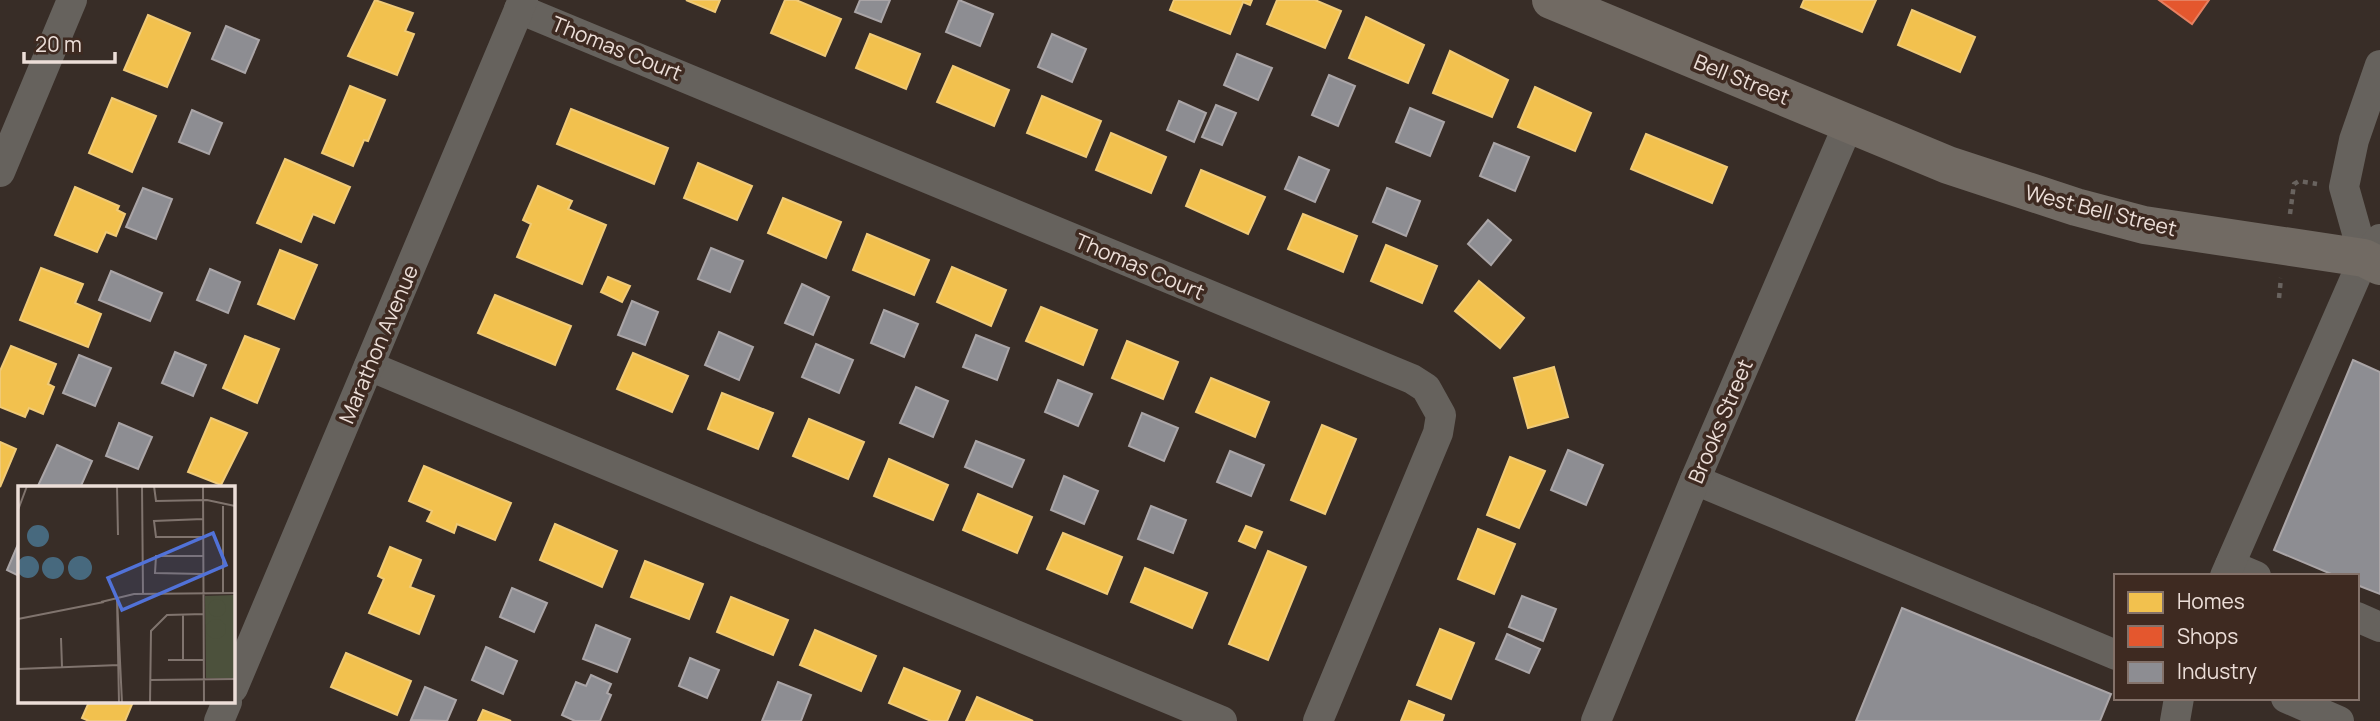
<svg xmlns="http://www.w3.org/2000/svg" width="2380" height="721" viewBox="0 0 2380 721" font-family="Manrope,sans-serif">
	<rect width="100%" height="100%" fill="#382d27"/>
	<!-- homes -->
	<g fill="#f2c14e" stroke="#f0ca77" stroke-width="2">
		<polygon points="375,0 413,13 405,31 414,34 397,75 348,56"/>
		<polygon points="686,0 720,0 715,12"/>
		<polygon points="785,0 796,0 841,19 825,56 771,33"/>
		<polygon points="1174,0 1252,0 1250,5 1243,2 1230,34 1170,10"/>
		<polygon points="1277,0 1315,0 1341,11 1325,48 1267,24"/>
		<polygon points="1804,0 1876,0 1862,32 1801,7"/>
		<polygon points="1912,10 1975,37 1960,72 1898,45"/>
		<polygon points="148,15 190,33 167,87 124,70"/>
		<polygon points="1366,17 1424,45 1408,83 1349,58"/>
		<polygon points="870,34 920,54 906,89 856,68"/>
		<polygon points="1450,51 1508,80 1492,117 1433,93"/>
		<polygon points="953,66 1009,90 994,126 937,102"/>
		<polygon points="350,86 385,100 368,141 364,140 353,166 322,153"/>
		<polygon points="1535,87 1591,113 1575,151 1518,127"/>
		<polygon points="1042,96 1101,121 1086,157 1027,133"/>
		<polygon points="112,98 156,116 132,172 89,153"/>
		<polygon points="571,109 668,148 654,184 557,144"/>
		<polygon points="1111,133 1166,157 1151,193 1096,170"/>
		<polygon points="1646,134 1727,167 1712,203 1631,169"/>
		<polygon points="285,159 350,187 334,223 313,214 301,242 257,223"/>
		<polygon points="698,163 752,186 737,220 684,198"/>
		<polygon points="1201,170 1265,197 1248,234 1186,206"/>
		<polygon points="538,186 572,201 568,209 606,225 582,284 517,257 531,224 523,220"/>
		<polygon points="75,187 119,206 117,210 125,214 116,236 106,232 97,252 55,235"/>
		<polygon points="783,198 841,222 826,258 768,233"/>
		<polygon points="1303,214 1357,236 1343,272 1288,249"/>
		<polygon points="867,234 929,260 914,295 853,270"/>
		<polygon points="1386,245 1437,266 1422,303 1371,281"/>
		<polygon points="280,250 317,265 294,319 258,304"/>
		<polygon points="952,267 1006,290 991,326 937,302"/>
		<polygon points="41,268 83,284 75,303 101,314 88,347 20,320"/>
		<polygon points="608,277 630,286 622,302 601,292"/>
		<polygon points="1479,281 1524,318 1500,348 1455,311"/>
		<polygon points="495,295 571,326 555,365 478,333"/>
		<polygon points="1041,307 1097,330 1083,365 1026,341"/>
		<polygon points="245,336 279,349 257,403 223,388"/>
		<polygon points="1127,341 1178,362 1163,399 1112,378"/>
		<polygon points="11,346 56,364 48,384 54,387 43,414 29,408 25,417 0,407 0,371"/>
		<polygon points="633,353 688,376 672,412 617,389"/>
		<polygon points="1554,367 1568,417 1528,428 1514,378"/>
		<polygon points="1211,378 1269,402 1255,437 1196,412"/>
		<polygon points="722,393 773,413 758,449 708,429"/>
		<polygon points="211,418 247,433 221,485 188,472"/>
		<polygon points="809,419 864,442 848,479 793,456"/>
		<polygon points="1322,425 1356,439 1325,514 1291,500"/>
		<polygon points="0,442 16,449 0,487"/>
		<polygon points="1510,457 1545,471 1519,528 1487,515"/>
		<polygon points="889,459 948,485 933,520 874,496"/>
		<polygon points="424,466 511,503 495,540 457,524 454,533 427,521 432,511 409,501"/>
		<polygon points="978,494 1032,517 1017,553 963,530"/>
		<polygon points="555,524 617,551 602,587 540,560"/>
		<polygon points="1246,526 1262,532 1255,548 1239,541"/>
		<polygon points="1478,529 1515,544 1494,594 1458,579"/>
		<polygon points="1063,533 1122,557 1107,594 1047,569"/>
		<polygon points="390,547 421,560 410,587 434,596 419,634 369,613 384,579 378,576"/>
		<polygon points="1268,551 1306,567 1268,660 1229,644"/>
		<polygon points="645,561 703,584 689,619 631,597"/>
		<polygon points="1145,568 1207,593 1192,628 1131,602"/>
		<polygon points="731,597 788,620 773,655 717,632"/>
		<polygon points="1440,629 1474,643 1451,699 1417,685"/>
		<polygon points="815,630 876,656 861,691 800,665"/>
		<polygon points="346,653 411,681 397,715 331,687"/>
		<polygon points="904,668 960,691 947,721 931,721 889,703"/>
		<polygon points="977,697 1033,721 966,721"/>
		<polygon points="1409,701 1444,715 1442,721 1401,721"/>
		<polygon points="89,702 133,702 125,721 89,721 82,718"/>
		<polygon points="483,710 511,721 478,721"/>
	</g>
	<!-- shops -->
	<polygon fill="#e4572e" stroke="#e68061" stroke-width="2" points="2159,0 2209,0 2192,24"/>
	<!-- industry -->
	<g fill="#8d8d92" stroke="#aaa5a7" stroke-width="2">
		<polygon points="860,0 890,0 881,22 855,12"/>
		<polygon points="959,0 993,14 980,46 946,32"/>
		<polygon points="226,26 259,40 245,73 212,59"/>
		<polygon points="1052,34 1086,49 1072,82 1038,67"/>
		<polygon points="1237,54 1272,68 1258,100 1224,85"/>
		<polygon points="1329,75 1355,86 1338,126 1312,115"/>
		<polygon points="1179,101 1206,113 1194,142 1167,130"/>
		<polygon points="1216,105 1236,113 1222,145 1202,137"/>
		<polygon points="1410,108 1444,122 1430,156 1396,142"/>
		<polygon points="192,110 222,123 209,154 179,142"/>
		<polygon points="1494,143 1529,157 1515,191 1480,176"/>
		<polygon points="1299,157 1329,170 1315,202 1285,189"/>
		<polygon points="143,188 172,199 156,239 126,227"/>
		<polygon points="1387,188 1420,201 1406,236 1373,222"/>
		<polygon points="1488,220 1511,240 1491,265 1468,244"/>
		<polygon points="711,248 743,261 730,292 698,279"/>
		<polygon points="210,269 240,282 228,313 197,300"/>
		<polygon points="111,271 162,293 150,321 99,300"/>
		<polygon points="802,284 829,297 813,335 785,323"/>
		<polygon points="632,301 658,312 645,345 618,335"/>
		<polygon points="884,310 918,324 904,357 871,343"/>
		<polygon points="719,332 753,347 739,380 705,365"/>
		<polygon points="976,335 1009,348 997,380 963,367"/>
		<polygon points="816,344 853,360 839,393 802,377"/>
		<polygon points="175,352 206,365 193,396 162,383"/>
		<polygon points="79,355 111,368 95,406 63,393"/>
		<polygon points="2353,360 2380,372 2380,594 2357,585 2357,576 2336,576 2274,550"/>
		<polygon points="1058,380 1092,394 1078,426 1045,412"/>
		<polygon points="916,387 948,401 933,437 900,423"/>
		<polygon points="1142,413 1178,428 1164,461 1129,446"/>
		<polygon points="119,423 152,437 138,469 106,456"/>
		<polygon points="976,441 1024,460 1012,487 965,467"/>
		<polygon points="57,445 92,461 80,488 37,488"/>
		<polygon points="1568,450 1603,465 1586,505 1551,490"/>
		<polygon points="1230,451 1264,465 1251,496 1217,482"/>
		<polygon points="1064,476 1098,491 1084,524 1051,510"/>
		<polygon points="1151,506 1186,520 1173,553 1138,539"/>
		<polygon points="19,542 19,576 7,570"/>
		<polygon points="512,588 547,603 534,632 500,617"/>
		<polygon points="1522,596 1556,609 1543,641 1509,627"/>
		<polygon points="1902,608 2111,694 2100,721 1856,721"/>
		<polygon points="596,625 630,639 617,672 583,659"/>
		<polygon points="1507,634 1540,649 1529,673 1496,659"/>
		<polygon points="486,647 517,661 503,694 472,680"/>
		<polygon points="690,658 719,670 707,698 679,686"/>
		<polygon points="591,675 611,684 607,693 611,695 600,721 575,721 562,715 576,682 586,686"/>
		<polygon points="778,682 811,695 801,721 762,721"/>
		<polygon points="425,687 456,700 447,721 411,720"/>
	</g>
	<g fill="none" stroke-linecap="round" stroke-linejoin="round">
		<!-- path -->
		<g stroke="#69635f" stroke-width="4.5" stroke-dasharray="5 5" stroke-linecap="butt">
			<polyline points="2290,214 2294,184 2299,181 2317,184"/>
			<polyline points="2279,298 2281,278"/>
		</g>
		<!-- minor -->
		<g stroke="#66625d" stroke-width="30">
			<polyline points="519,9 1412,379 1426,388 1441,415 1438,433 1318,721"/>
			<polyline points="0,172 72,0"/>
			<polyline points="2364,258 2344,187 2354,140 2380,65"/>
			<polyline points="369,366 1222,721"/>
			<polyline points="1695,480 2116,655"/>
			<polyline points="2230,565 2256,576"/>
			<polyline points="2225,576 2364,258 2380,239"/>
			<polyline points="2357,617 2380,627"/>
			<polyline points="233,688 523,0"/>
			<polyline points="2286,698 2339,721"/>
			<polyline points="219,721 227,702"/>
			<polyline points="1596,721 1695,480 1849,123"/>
			<polyline points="2175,721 2179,698"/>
		</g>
		<!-- major -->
		<polyline stroke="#716a63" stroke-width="38" points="1551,0 1948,165 2076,207 2144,225 2364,258 2380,266"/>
	</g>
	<g text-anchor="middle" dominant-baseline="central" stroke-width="7" stroke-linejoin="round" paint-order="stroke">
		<!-- street labels -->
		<g font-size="21" fill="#ecded8" stroke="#3e2a21">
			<text transform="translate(617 48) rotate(22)">Thomas Court</text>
			<text transform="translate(1742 79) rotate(22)">Bell Street</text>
			<text transform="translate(2101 210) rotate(14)">West Bell Street</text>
			<text transform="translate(1140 266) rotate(23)">Thomas Court</text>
			<text transform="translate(378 344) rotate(-67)">Marathon Avenue</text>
			<text transform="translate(1720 421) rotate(-67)">Brooks Street</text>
		</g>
	</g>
	<!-- overview -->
	<g transform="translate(18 486)">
		<rect width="217" height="217" fill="#382d27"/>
		<path d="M217,109V192H188L187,110Z" fill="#4c513c"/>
		<path d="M190 122a9 9 0 1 1 18 0a9 9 0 1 1-18 0ZM188 143a10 10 0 1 1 20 0a10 10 0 1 1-20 0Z" fill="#4c513c"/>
		<path d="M9 50a11 11 0 1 1 22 0a11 11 0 1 1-22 0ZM50 82a12 12 0 1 1 24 0a12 12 0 1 1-24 0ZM-1 81a11 11 0 1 1 22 0a11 11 0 1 1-22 0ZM24 82a11 11 0 1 1 22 0a11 11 0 1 1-22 0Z" fill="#47697e"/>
		<path fill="none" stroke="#80746e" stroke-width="2" d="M99,0L100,49M124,0L125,108M136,0L138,15L189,14L217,20M185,0L186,217M205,20V107M0,24L9,0M185,33L136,35L138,51H185M185,70H138L137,87L185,88M99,112L104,217M99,112L101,217M83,116L116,108L217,107M165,128V174M0,133L86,116M43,152L44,181M150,174H186M0,183L101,179M132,194L217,193M132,217L133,145L149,129L186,128"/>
		<path fill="#5172d8" fill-opacity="0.15" stroke="#5172d8" stroke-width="3.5" d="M195,47L208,79L104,124L90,92Z"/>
		<rect width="217" height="217" fill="none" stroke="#ecded8" stroke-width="3.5"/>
	</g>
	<!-- legend -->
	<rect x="2114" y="574" width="245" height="126" fill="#3e2a21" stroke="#84726a" stroke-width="2"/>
	<rect x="2128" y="592" width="35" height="21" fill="#f2c14e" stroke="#84726a" stroke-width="2"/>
	<text x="2177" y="609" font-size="21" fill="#ecded8">Homes</text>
	<rect x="2128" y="626" width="35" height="21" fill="#e4572e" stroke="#84726a" stroke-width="2"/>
	<text x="2177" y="644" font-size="21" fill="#ecded8">Shops</text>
	<rect x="2128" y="662" width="35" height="21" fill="#8d8d92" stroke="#84726a" stroke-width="2"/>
	<text x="2177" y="679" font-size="21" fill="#ecded8">Industry</text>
	<!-- scale -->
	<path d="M24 52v10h91v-10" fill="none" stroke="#ecded8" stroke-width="3.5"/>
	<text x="35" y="52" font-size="21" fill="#ecded8" stroke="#3e2a21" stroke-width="5" paint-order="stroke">20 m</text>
</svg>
